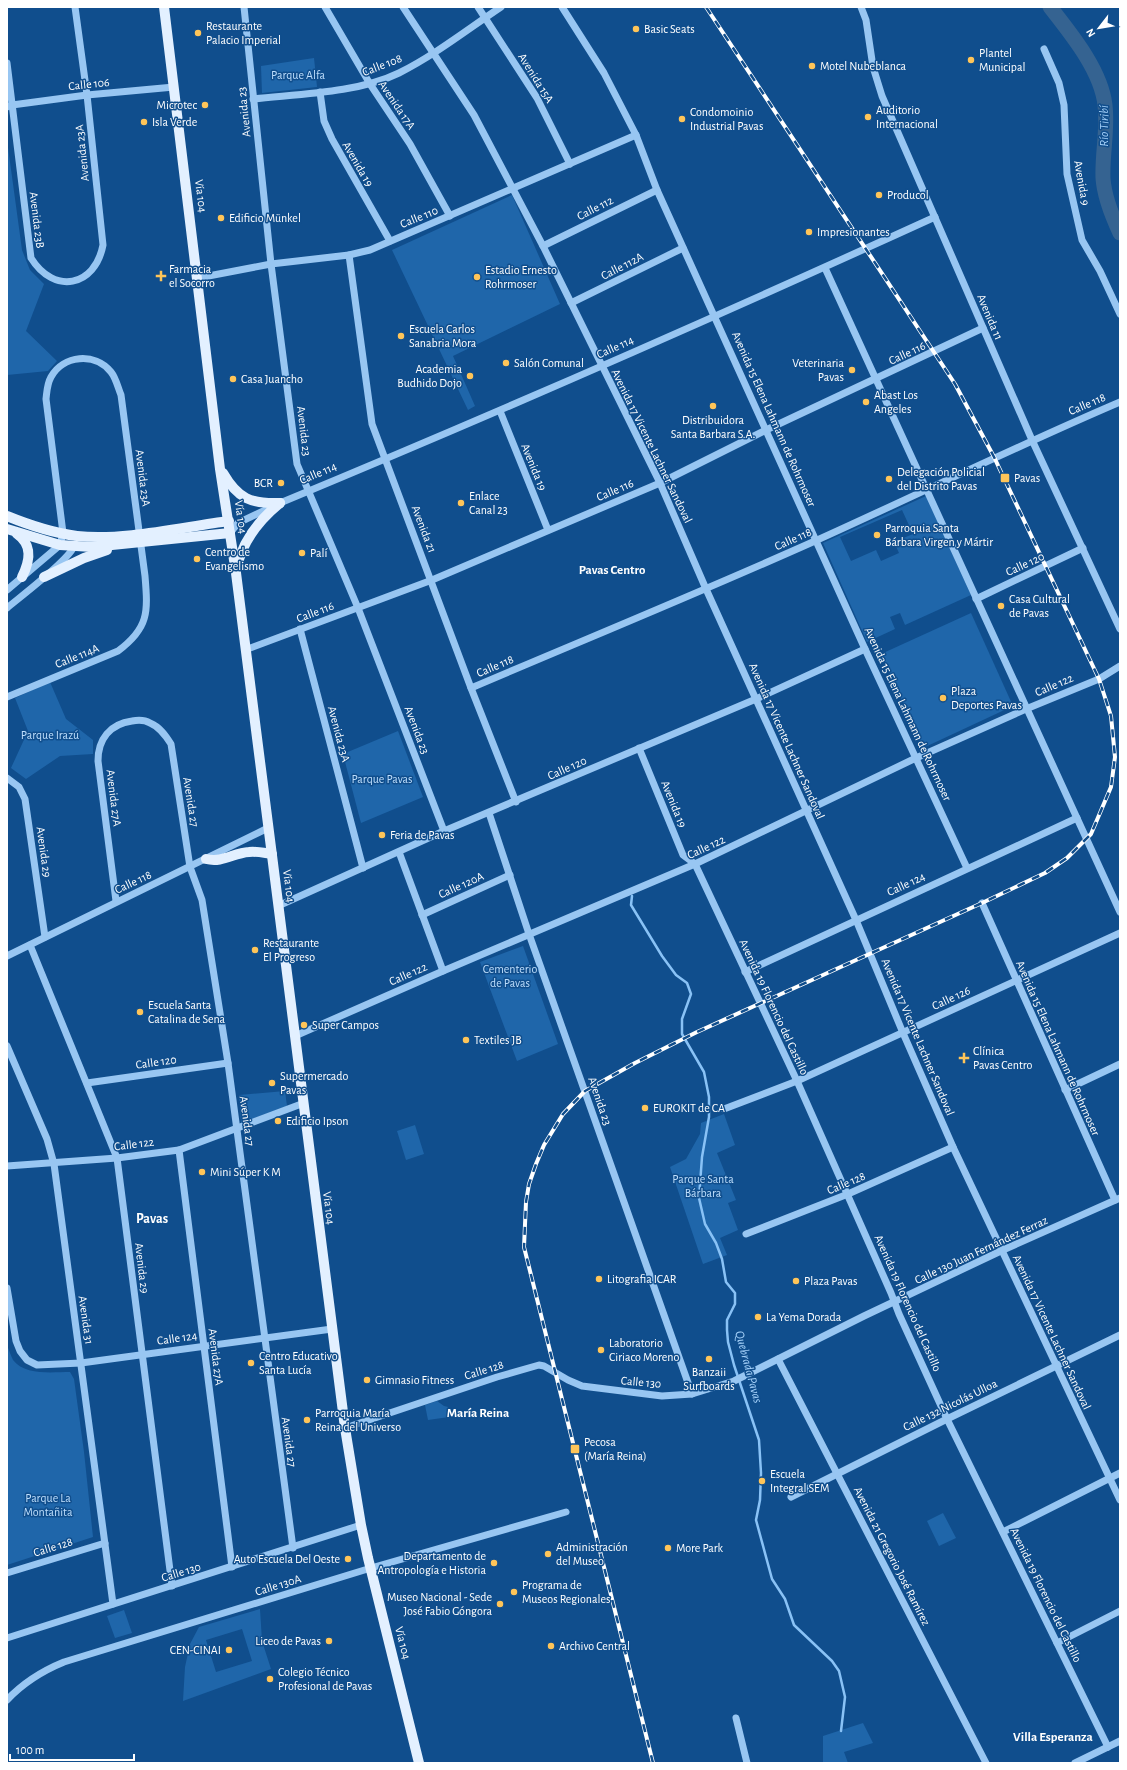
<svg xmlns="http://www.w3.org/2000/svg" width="1127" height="1770" viewBox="0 0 1127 1770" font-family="'Alegreya Sans',sans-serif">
	<rect width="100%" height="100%" fill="#104e8d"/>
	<!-- green -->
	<g fill="#1f66aa" fill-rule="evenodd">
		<polygon points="314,58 317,87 262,93 261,66"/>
		<polygon points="7,140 22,250 30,270 44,284 26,331 57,361 48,371 7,375"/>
		<polygon points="512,195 560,304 453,356 475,406 468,410 392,250"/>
		<path d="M926,496L971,595L905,625L900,613L890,617L895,629L867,642L823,543ZM902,510L913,534L894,542L899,553L881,561L876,550L851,561L840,537Z"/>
		<polygon points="971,613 1013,706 923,748 881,654"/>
		<polygon points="50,682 66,719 93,740 93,754 60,756 26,779 11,768 28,731 15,698"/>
		<polygon points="398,731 423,797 361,823 343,754"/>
		<polygon points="523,946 558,1044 517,1061 480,962"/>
		<polygon points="285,1091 287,1106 241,1123 239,1095"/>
		<polygon points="724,1114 735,1145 717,1153 736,1200 728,1203 738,1230 720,1238 727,1255 703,1264 670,1167 686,1159 700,1134 701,1123"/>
		<polygon points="415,1125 424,1154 406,1160 397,1131"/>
		<path d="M7,1345C9,1350 11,1356 13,1360C25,1376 53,1372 70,1372L74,1379L84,1452L93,1537L7,1565Z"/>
		<polygon points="437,1401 444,1406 448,1407 449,1417 428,1420 425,1405"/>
		<polygon points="943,1513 956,1538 939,1546 927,1521"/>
		<path d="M260,1609L262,1641L271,1669L183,1701L185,1667L190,1644L199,1627ZM242,1629L252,1661L216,1672L206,1640Z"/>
		<polygon points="124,1610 132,1633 115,1638 107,1616"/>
		<polygon points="863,1723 873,1743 844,1752 848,1763 823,1763 823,1736"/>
	</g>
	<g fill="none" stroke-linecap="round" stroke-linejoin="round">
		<!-- stream -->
		<polyline stroke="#89c2f6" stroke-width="2.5" points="632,896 631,905 662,956 676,975 687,983 691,994 682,1019 682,1034 704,1072 709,1097 709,1117 702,1157 699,1198 705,1224 716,1243 722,1259 726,1282 735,1293 735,1304 727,1320 727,1330 728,1342 734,1365 759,1440 761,1473 760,1500 756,1520 772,1579 785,1599 794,1625 832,1661 839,1671 845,1697 841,1731"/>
		<!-- river -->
		<path stroke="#356391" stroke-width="15" d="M1050,7C1071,34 1101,70 1105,105C1108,129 1102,154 1103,178C1104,195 1113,218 1120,233"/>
		<!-- minor -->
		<g stroke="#98c6f2" stroke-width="7">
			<polyline points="244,7 271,264 297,464 358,608 444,831"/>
			<polyline points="325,7 370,84 410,144 450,216"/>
			<polyline points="403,7 474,115 543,246 660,483 706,589 856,920 903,1033 953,1147 1120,1500"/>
			<polyline points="478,7 537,98 570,164"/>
			<polyline points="562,7 604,73 636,135 657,190 865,649 967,868"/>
			<polyline points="861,7 866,20 873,67 882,96 1032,440 1120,629"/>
			<polyline points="1044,49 1059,83 1064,105 1067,174 1082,240 1100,271 1120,314"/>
			<path d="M7,63L31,258C54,295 95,287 103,245L87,95L75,7"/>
			<polyline points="320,92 324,121 332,139 390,241"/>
			<path d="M253,99C298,94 358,93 399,73C435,55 468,29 501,7"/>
			<polyline points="7,107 12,105 87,95 174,87"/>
			<polyline points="543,246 657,190"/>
			<polyline points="349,255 372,424 471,688 516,802"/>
			<polyline points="825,268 1120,912"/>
			<polyline points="198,278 271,264 349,255 370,250 636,135"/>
			<polyline points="571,303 683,248"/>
			<polyline points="500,411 548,530"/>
			<path d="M230,533L238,523L280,503C500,412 718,316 935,217"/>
			<path d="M7,590L60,545L63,533L46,399C47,391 47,384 51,377C63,355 95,352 111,372C116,378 118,388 121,395L145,576C148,612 149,628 118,651L7,697"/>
			<polyline points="976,599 1083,548"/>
			<path d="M7,608C20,597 72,558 75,544"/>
			<polyline points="300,629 363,868"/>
			<polyline points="245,650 432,580 660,483 766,430 983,328"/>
			<path d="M471,688C586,639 701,592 815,541C917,495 1017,446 1120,402"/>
			<polyline points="639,748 683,855 695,864 797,1081 891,1293 899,1314 947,1419 1108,1747"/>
			<polyline points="7,778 19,787 25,799 45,937"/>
			<polyline points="489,813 529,934 692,1394"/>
			<polyline points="399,852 443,971"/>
			<path d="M116,901L98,761C98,739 110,724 132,721C137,720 145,720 150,723C160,727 166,736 171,744L190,867L202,900L228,1063L293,1548"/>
			<polyline points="982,903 1115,1200"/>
			<polyline points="278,906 444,831 756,699 865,649"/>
			<polyline points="422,915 510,875"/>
			<polyline points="30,945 117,1158 172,1586"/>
			<polyline points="7,956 268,828"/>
			<polyline points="745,972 1077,818"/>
			<polyline points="295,1036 443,971 695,864 916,758 1026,709 1099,679 1120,666"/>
			<polyline points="7,1046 47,1139 54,1164 113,1604"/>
			<polyline points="87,1083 228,1063"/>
			<polyline points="1065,1090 1120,1064"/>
			<polyline points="724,1109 797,1081 1120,933"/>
			<polyline points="179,1150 232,1567"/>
			<polyline points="7,1166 117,1158 179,1150 304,1103"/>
			<polyline points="746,1234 848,1194 953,1147"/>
			<polyline points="7,1288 16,1341 20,1351 27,1360 37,1365 81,1363 332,1329"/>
			<polyline points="778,1359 986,1763"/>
			<polyline points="345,1428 497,1377 539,1365 544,1366 568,1380 582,1386 662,1396 692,1394 734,1381 864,1316 1003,1250 1120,1198"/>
			<polyline points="791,1497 947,1419 1120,1335"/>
			<polyline points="1003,1532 1120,1473"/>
			<polyline points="7,1573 105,1543"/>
			<polyline points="7,1638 361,1525"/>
			<polyline points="1057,1643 1120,1611"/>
			<path d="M7,1700C23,1683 42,1671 64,1662L371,1568L566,1512"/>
			<polyline points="736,1718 747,1763"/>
			<polyline points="1075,1763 1120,1741"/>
		</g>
		<!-- major -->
		<g stroke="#e3f0ff" stroke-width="10">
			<polyline points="164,7 220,469 236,573 345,1428 361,1525 368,1558 419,1763"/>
			<path d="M223,473C238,499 251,504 280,503"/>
			<path d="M7,516C29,525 53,533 77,536C124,541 182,527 229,521"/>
			<polyline points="7,529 60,545 92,547 230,533"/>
			<path d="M17,534C33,545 30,561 22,577"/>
			<path d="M237,567C243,540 259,520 280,503"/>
			<polyline points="44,577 84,558 107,550"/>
			<path d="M206,859C223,863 233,853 249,852C257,851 264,853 272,854"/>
		</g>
		<defs>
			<polyline id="rail" points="653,1763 524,1247 526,1202 529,1184 536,1164 544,1145 563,1114 585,1091 635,1063 697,1032 982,903 1045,873 1067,858 1091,834 1111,787 1115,757 1111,716 1099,679 994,457 955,384 706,7"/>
		</defs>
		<!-- rail casing -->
		<use href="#rail" stroke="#fff" stroke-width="4"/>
		<!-- rail -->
		<use href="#rail" stroke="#104e8d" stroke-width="2.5" stroke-dasharray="8" stroke-linecap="butt"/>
	</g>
	<!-- markers -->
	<g fill="#ffc559" stroke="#104e8d" stroke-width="1.5">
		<circle cx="636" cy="29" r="4"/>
		<circle cx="198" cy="33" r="4"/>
		<circle cx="971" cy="60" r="4"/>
		<circle cx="812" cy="66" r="4"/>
		<circle cx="205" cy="105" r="4"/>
		<circle cx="868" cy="117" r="4"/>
		<circle cx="682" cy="119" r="4"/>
		<circle cx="144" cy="122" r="4"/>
		<circle cx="879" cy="195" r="4"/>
		<circle cx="221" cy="218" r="4"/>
		<circle cx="809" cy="232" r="4"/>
		<path d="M159 270h4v4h4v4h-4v4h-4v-4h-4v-4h4z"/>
		<circle cx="477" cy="277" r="4"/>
		<circle cx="401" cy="336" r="4"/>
		<circle cx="506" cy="363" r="4"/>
		<circle cx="852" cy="370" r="4"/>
		<circle cx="470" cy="376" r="4"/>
		<circle cx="233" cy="379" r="4"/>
		<circle cx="866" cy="402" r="4"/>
		<circle cx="713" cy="406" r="4"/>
		<rect x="1000" y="473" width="10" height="10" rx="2"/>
		<circle cx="889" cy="479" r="4"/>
		<circle cx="281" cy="483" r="4"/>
		<circle cx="461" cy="503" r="4"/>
		<circle cx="877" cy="535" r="4"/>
		<circle cx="302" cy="553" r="4"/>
		<circle cx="197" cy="559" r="4"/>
		<circle cx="1001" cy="606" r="4"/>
		<circle cx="943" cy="698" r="4"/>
		<circle cx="382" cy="835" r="4"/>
		<circle cx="255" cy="950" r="4"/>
		<circle cx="140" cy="1012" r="4"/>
		<circle cx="304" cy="1025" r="4"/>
		<circle cx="466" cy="1040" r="4"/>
		<path d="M962 1052h4v4h4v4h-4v4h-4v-4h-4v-4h4z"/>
		<circle cx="272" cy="1083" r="4"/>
		<circle cx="645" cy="1108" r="4"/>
		<circle cx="278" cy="1121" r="4"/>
		<circle cx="202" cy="1172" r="4"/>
		<circle cx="599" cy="1279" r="4"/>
		<circle cx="796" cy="1281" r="4"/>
		<circle cx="758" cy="1317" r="4"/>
		<circle cx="601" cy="1350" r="4"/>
		<circle cx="709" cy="1359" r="4"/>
		<circle cx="251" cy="1363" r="4"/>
		<circle cx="367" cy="1380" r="4"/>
		<circle cx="307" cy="1420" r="4"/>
		<rect x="570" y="1444" width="10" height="10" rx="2"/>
		<circle cx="762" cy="1481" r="4"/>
		<circle cx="668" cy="1548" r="4"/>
		<circle cx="548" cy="1554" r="4"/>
		<circle cx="348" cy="1559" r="4"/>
		<circle cx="494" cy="1563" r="4"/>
		<circle cx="514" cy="1592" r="4"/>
		<circle cx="500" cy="1604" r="4"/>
		<circle cx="329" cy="1641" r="4"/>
		<circle cx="551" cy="1646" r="4"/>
		<circle cx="229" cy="1650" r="4"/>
		<circle cx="270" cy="1679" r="4"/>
	</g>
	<g text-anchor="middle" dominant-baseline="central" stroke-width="3" stroke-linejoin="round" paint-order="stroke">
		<!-- poi labels -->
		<g font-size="12" fill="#fff" stroke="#104e8d" text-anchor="start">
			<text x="206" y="26">Restaurante<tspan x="206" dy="14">Palacio Imperial</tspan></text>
			<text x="644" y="29">Basic Seats</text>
			<text x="979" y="53">Plantel<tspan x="979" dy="14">Municipal</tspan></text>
			<text x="820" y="66">Motel Nubeblanca</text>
			<text x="197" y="105" text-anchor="end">Microtec</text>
			<text x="876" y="110">Auditorio<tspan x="876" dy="14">Internacional</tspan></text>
			<text x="690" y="112">Condomoinio<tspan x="690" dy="14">Industrial Pavas</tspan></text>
			<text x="152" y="122">Isla Verde</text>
			<text x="887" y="195">Producol</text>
			<text x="229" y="218">Edificio Münkel</text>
			<text x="817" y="232">Impresionantes</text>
			<text x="169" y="269">Farmacia<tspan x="169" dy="14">el Socorro</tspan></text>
			<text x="485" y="270">Estadio Ernesto<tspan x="485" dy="14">Rohrmoser</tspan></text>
			<text x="409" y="329">Escuela Carlos<tspan x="409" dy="14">Sanabria Mora</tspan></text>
			<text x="514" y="363">Salón Comunal</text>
			<text x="844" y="363" text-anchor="end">Veterinaria<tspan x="844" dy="14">Pavas</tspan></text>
			<text x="462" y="369" text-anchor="end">Academia<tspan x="462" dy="14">Budhido Dojo</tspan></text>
			<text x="241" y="379">Casa Juancho</text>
			<text x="874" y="395">Abast Los<tspan x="874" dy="14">Angeles</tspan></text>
			<text x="713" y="420" text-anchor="middle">Distribuidora<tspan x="713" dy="14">Santa Barbara S.A.</tspan></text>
			<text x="897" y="472">Delegación Policial<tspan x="897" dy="14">del Distrito Pavas</tspan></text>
			<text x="1014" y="478">Pavas</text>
			<text x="273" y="483" text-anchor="end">BCR</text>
			<text x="469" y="496">Enlace<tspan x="469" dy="14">Canal 23</tspan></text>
			<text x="885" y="528">Parroquia Santa<tspan x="885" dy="14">Bárbara Virgen y Mártir</tspan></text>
			<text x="205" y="552">Centro de<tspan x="205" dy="14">Evangelismo</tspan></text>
			<text x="310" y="553">Palí</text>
			<text x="1009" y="599">Casa Cultural<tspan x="1009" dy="14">de Pavas</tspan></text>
			<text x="951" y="691">Plaza<tspan x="951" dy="14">Deportes Pavas</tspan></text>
			<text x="390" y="835">Feria de Pavas</text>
			<text x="263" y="943">Restaurante<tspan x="263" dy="14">El Progreso</tspan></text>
			<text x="148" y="1005">Escuela Santa<tspan x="148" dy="14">Catalina de Sena</tspan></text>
			<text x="312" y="1025">Super Campos</text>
			<text x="474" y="1040">Textiles JB</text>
			<text x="973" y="1051">Clínica<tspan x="973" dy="14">Pavas Centro</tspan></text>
			<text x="280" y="1076">Supermercado<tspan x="280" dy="14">Pavas</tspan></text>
			<text x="653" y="1108">EUROKIT de CA</text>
			<text x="286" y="1121">Edificio Ipson</text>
			<text x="210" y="1172">Mini Súper K M</text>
			<text x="607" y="1279">Litografia ICAR</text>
			<text x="804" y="1281">Plaza Pavas</text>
			<text x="766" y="1317">La Yema Dorada</text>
			<text x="609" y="1343">Laboratorio<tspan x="609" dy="14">Ciriaco Moreno</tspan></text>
			<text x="259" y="1356">Centro Educativo<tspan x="259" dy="14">Santa Lucía</tspan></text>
			<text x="709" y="1372" text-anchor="middle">Banzaii<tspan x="709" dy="14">Surfboards</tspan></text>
			<text x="375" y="1380">Gimnasio Fitness</text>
			<text x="315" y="1413">Parroquia María<tspan x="315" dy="14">Reina del Universo</tspan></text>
			<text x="584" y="1442">Pecosa<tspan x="584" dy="14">(María Reina)</tspan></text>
			<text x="770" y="1474">Escuela<tspan x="770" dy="14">Integral SEM</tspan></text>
			<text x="556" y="1547">Administración<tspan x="556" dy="14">del Museo</tspan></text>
			<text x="676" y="1548">More Park</text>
			<text x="486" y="1556" text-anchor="end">Departamento de<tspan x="486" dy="14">Antropología e Historia</tspan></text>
			<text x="340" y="1559" text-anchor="end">Auto Escuela Del Oeste</text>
			<text x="522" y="1585">Programa de<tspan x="522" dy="14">Museos Regionales</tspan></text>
			<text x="492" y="1597" text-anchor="end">Museo Nacional - Sede<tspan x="492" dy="14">José Fabio Góngora</tspan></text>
			<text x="321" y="1641" text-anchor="end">Liceo de Pavas</text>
			<text x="559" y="1646">Archivo Central</text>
			<text x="221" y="1650" text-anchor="end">CEN-CINAI</text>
			<text x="278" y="1672">Colegio Técnico<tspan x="278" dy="14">Profesional de Pavas</tspan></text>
		</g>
		<!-- street labels -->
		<g font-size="12" fill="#fff" stroke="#104e8d">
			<text transform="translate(382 65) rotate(-21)">Calle 108</text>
			<text transform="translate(536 78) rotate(58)">Avenida 15A</text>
			<text transform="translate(89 84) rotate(-6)">Calle 106</text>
			<text transform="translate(397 105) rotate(56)">Avenida 17A</text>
			<text transform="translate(244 112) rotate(-96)">Avenida 23</text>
			<text transform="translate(82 153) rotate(-96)">Avenida 23A</text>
			<text transform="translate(358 164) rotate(60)">Avenida 19</text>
			<text transform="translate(1082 183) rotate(80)">Avenida 9</text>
			<text transform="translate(201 196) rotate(83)">Vía 104</text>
			<text transform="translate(595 208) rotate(-27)">Calle 112</text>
			<text transform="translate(419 217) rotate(-22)">Calle 110</text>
			<text transform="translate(37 220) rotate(83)">Avenida 23B</text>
			<text transform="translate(622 266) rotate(-27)">Calle 112A</text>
			<text transform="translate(990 317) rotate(67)">Avenida 11</text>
			<text transform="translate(615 347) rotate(-24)">Calle 114</text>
			<text transform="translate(907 353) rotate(-25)">Calle 116</text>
			<text transform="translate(1087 404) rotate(-23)">Calle 118</text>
			<text transform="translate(774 419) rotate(66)">Avenida 15 Elena Lahmann de Rohrmoser</text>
			<text transform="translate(304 431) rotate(83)">Avenida 23</text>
			<text transform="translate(652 446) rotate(64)">Avenida 17 Vicente Lachner Sandoval</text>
			<text transform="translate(534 467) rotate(68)">Avenida 19</text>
			<text transform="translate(318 473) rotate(-23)">Calle 114</text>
			<text transform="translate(143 478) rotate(83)">Avenida 23A</text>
			<text transform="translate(615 490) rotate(-23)">Calle 116</text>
			<text transform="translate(241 517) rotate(82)">Vía 104</text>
			<text transform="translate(424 529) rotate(69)">Avenida 21</text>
			<text transform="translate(793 539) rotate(-24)">Calle 118</text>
			<text transform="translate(1025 564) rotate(-25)">Calle 120</text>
			<text transform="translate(315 612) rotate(-21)">Calle 116</text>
			<text transform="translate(77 656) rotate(-22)">Calle 114A</text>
			<text transform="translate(495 666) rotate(-23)">Calle 118</text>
			<text transform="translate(1054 685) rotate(-23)">Calle 122</text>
			<text transform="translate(908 714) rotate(65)">Avenida 15 Elena Lahmann de Rohrmoser</text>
			<text transform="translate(417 730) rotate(69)">Avenida 23</text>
			<text transform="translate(339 734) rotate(75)">Avenida 23A</text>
			<text transform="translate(787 741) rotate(66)">Avenida 17 Vicente Lachner Sandoval</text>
			<text transform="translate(567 768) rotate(-24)">Calle 120</text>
			<text transform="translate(114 798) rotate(83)">Avenida 27A</text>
			<text transform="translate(191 802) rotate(81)">Avenida 27</text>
			<text transform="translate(674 804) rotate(68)">Avenida 19</text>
			<text transform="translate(706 847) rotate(-25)">Calle 122</text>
			<text transform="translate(44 852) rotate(82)">Avenida 29</text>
			<text transform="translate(133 882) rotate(-25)">Calle 118</text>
			<text transform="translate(906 884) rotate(-25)">Calle 124</text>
			<text transform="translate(461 885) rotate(-24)">Calle 120A</text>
			<text transform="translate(289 886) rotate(83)">Vía 104</text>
			<text transform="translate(408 974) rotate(-24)">Calle 122</text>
			<text transform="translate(951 998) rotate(-25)">Calle 126</text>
			<text transform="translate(774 1007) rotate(65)">Avenida 19 Florencio del Castillo</text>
			<text transform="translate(918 1037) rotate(67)">Avenida 17 Vicente Lachner Sandoval</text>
			<text transform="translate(1058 1048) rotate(66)">Avenida 15 Elena Lahmann de Rohrmoser</text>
			<text transform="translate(156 1062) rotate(-8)">Calle 120</text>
			<text transform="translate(600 1101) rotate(71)">Avenida 23</text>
			<text transform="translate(247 1121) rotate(82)">Avenida 27</text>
			<text transform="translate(134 1144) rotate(-7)">Calle 122</text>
			<text transform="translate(846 1183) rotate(-23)">Calle 128</text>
			<text transform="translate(329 1208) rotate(83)">Vía 104</text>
			<text transform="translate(981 1250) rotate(-25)">Calle 130 Juan Fernández Ferraz</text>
			<text transform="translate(142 1268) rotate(83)">Avenida 29</text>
			<text transform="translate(908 1303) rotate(66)">Avenida 19 Florencio del Castillo</text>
			<text transform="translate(86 1320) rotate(82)">Avenida 31</text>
			<text transform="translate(1052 1332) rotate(65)">Avenida 17 Vicente Lachner Sandoval</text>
			<text transform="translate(177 1338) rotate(-8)">Calle 124</text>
			<text transform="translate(216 1357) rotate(83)">Avenida 27A</text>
			<text transform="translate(484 1370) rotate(-17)">Calle 128</text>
			<text transform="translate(641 1382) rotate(5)">Calle 130</text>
			<text transform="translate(950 1405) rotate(-26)">Calle 132 Nicolás Ulloa</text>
			<text transform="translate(289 1442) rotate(82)">Avenida 27</text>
			<text transform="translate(53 1547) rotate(-17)">Calle 128</text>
			<text transform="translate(892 1556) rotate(63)">Avenida 21 Gregorio José Ramírez</text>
			<text transform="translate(181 1572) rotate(-17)">Calle 130</text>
			<text transform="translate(278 1585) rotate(-17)">Calle 130A</text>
			<text transform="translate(1046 1595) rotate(64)">Avenida 19 Florencio del Castillo</text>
			<text transform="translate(403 1643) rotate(76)">Vía 104</text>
		</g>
		<!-- park labels -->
		<g font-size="12" fill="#bfdffd" stroke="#104e8d">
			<text x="298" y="75">Parque Alfa</text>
			<text x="50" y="735">Parque Irazú</text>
			<text x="382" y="779">Parque Pavas</text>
			<text x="510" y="969">Cementerio<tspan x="510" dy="14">de Pavas</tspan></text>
			<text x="703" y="1179">Parque Santa<tspan x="703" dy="14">Bárbara</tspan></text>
			<text x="48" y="1498">Parque La<tspan x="48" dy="14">Montañita</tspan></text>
		</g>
		<!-- water labels -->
		<g font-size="13" font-style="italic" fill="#a4d0f9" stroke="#104e8d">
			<text transform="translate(1104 126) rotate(-90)">Río Tiribí</text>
			<text transform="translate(748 1367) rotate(75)">Quebrada Pavas</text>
		</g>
		<!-- neighbourhood labels -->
		<g font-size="13" font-weight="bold" fill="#fff" stroke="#104e8d">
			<text x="612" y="570">Pavas Centro</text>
			<text x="478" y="1413">María Reina</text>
			<text x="1053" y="1737">Villa Esperanza</text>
		</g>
		<!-- quarter labels -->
		<g font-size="14" font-weight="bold" fill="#fff" stroke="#104e8d">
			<text x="152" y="1219">Pavas</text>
		</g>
	</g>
	<!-- border -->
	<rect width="1127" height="1770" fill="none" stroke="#ffffff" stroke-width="16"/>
	<!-- north arrow -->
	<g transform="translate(1099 28) rotate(239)" stroke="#104e8d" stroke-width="3" paint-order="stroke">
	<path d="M0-3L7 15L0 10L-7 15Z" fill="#ffffff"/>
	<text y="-6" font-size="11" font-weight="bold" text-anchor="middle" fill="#ffffff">N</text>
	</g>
	<!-- scale -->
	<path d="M10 1754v6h124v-6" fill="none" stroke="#ffffff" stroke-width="2"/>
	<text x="16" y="1754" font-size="12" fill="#ffffff" stroke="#104e8d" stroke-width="3" paint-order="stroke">100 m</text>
</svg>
